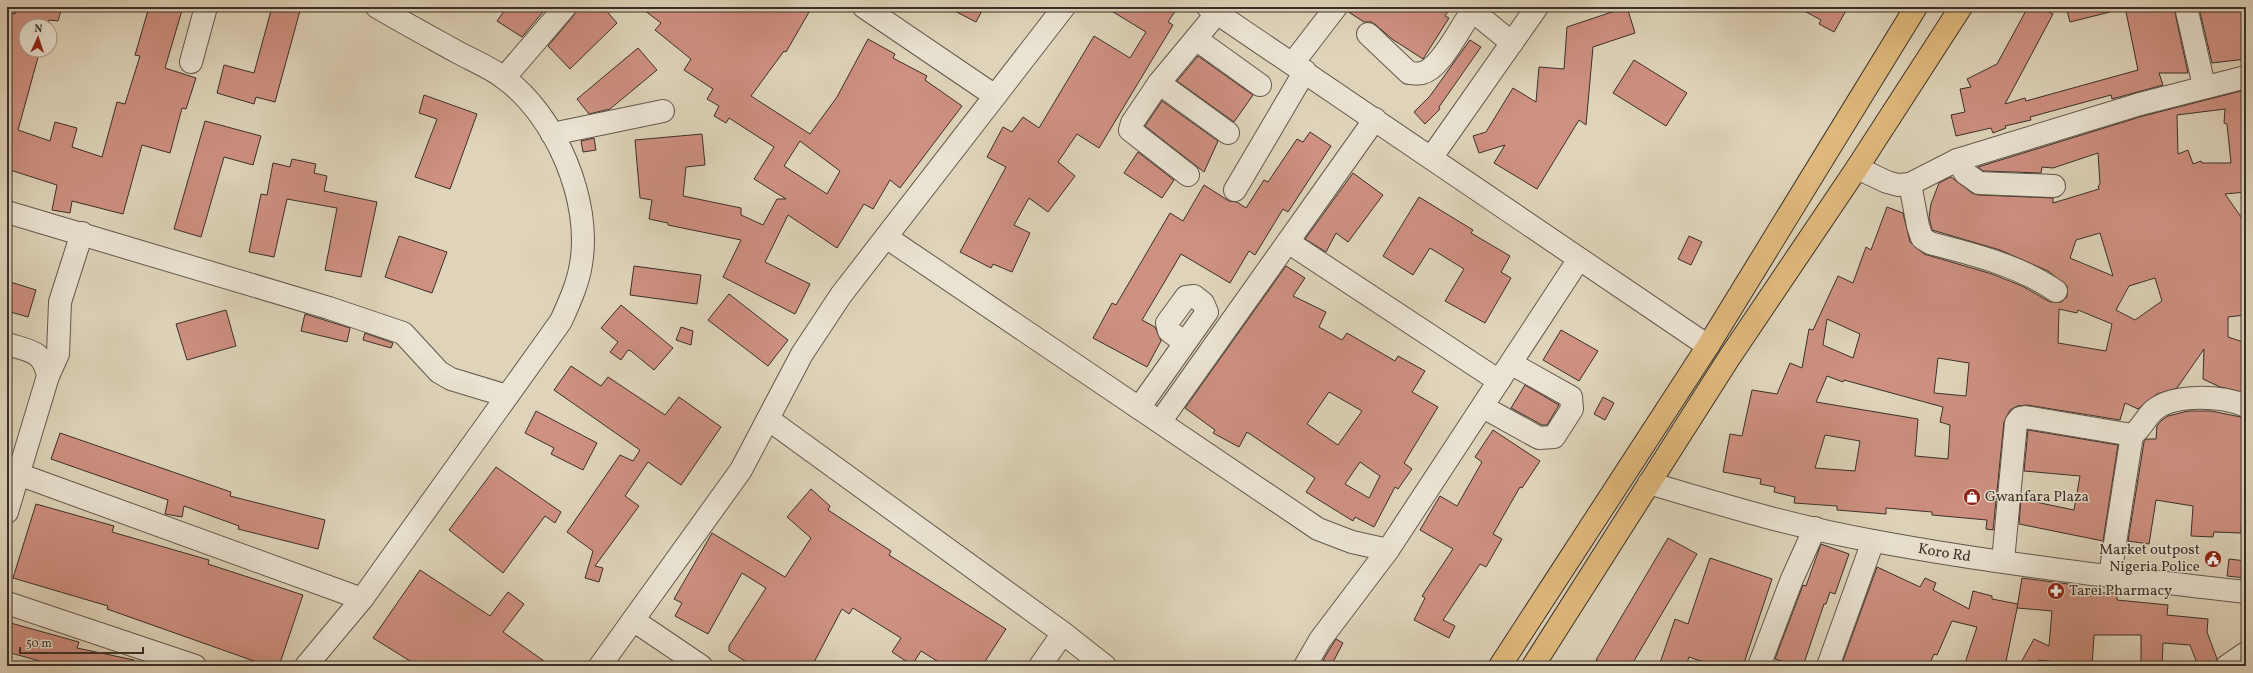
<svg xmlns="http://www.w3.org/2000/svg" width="2253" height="673" viewBox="0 0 2253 673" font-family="Vollkorn,serif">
	<rect width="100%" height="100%" fill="#dfd4ba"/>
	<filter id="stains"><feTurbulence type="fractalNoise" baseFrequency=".005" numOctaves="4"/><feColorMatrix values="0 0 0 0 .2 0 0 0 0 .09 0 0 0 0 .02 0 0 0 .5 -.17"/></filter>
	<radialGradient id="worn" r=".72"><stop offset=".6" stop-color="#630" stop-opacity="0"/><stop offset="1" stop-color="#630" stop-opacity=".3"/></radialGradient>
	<!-- building -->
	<g fill="#ce9081" stroke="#3a2f29" fill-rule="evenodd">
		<polygon points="16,7 62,7 58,21 49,20 47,26 26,26 26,50 40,50 18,130 50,141 55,122 77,128 72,147 102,157 117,102 125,104 140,56 135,55 149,7 183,7 165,68 196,78 186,109 182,108 170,153 142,145 123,214 72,201 70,213 52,210 57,185 7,169 7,12 15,14"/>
		<polygon points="272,7 301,7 275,102 256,97 254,104 217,93 224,65 254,73"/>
		<polygon points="507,7 547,7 522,37 497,21"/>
		<polygon points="577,7 603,7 617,23 570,69 548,46 574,15"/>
		<path d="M640,7H812L786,52L784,51L751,96L810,134L837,97L868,39L895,54L893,58L927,76L925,80L962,106L900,188L890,180L873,209L864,204L837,248L788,215L765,262L810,284L795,314L723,277L741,240L668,225V223L649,219L652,200L640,198L635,140L702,134L705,165L686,167L683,196L741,208V215L763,225L777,199H786L754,179L774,147L729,118L726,123L714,116L719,106L707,99L713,89L684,70L691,59L655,30L661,23ZM800,141L840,171L827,194L784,166Z"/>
		<polygon points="947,7 984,7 976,22"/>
		<polygon points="1105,7 1178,7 1168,22 1173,25 1099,148 1077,134 1058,162 1075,176 1048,212 1029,198 1014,225 1030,233 1012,272 993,264 991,268 960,252 1006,167 987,157 1003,127 1012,132 1023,117 1039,128 1094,36 1130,58 1146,32"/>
		<polygon points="1348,7 1451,7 1445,16 1449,18 1423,59 1392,39 1376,25 1371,22 1364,22 1347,11"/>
		<polygon points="1627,7 1635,33 1593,47 1586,125 1579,120 1537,189 1494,163 1505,145 1479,153 1473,136 1486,132 1513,88 1536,102 1539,67 1564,69 1567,27"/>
		<polygon points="1797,7 1848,7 1834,32 1819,24 1821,20"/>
		<polygon points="2028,7 2039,7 2053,14 2005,104 2025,98 2026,101 2138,70 2125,7 2174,8 2188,73 2159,73 2163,85 2112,99 2111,95 2030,117 2031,120 2005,126 2006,128 1993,133 1991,128 1956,136 1951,115 1965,112 1960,89 1971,87 1967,79 1997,64"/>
		<polygon points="2066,7 2109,7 2110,12 2070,22"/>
		<polygon points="2203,7 2246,7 2246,59 2212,63 2199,8"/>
		<polygon points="1470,40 1481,47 1439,107 1440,109 1425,124 1414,112 1430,96"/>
		<polygon points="638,48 657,70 610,109 589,114 577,99"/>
		<polygon points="1198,56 1253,95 1234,122 1177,81"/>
		<polygon points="1634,60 1687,93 1666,126 1613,93"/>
		<path d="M2245,90L2244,126H2246V152L2243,153L2246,192L2225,194L2246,224V295L2243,297L2245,315L2228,317V337L2246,343V393L2220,387L2203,379L2204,349L2177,388L2157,394L2138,409L2125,403L2120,420L2027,405L2017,406L2010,410L2004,422L1993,530L1986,529L1987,520L1932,515V512L1886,508V514L1837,510V506L1794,503L1795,497L1774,492L1775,487L1760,484L1761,479L1723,472L1730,434L1742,436L1752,390L1777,394L1790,363L1802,368L1809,329L1813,330L1838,276L1853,283L1866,247L1871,250L1887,207L1903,213L1910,242L1924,254L1992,274L2022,286L2050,302H2061L2067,297V286L2048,271L2000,250L1932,230L1929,217L1931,204L1939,183L1951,177L1972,193L1978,195L2053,198V203L2099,189L2098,186L2100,184L2098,153L2053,168L2042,167L2041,173L1983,171L1978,167L2143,116ZM2225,109L2224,123L2227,124L2231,163H2202L2201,161L2193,164L2188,150L2178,154L2177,115ZM2100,233L2113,276L2070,258L2076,240ZM2155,278L2162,301L2135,320L2116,310L2129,286ZM2059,309L2077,313L2078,310L2112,324L2106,351L2058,343ZM1827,319L1860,334L1853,358L1823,345ZM1938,358L1969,363L1966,396L1934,393ZM1827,376L1843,382L1844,380L1943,407L1940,422L1950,425L1948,459L1915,456L1918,419L1816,402ZM1825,435L1860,441L1855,471L1815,468Z"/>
		<polygon points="424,95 477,114 450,189 415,177 437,119 419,113"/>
		<polygon points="1162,101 1218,141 1204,172 1145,126"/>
		<polygon points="205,121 261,136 253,165 224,157 201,237 174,229"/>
		<polygon points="1310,132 1331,146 1288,212 1283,209 1255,255 1249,251 1230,283 1181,254 1142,320 1155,327 1161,341 1147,367 1093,338 1112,303 1116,305 1170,213 1183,221 1204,185 1229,201 1237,202 1246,208 1264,180 1268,182 1297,139 1303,142"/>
		<polygon points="594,138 596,150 583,152 581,141"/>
		<polygon points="1138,152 1174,180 1162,198 1124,173"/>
		<polygon points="292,159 316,164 314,173 327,176 324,191 377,202 361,277 325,270 337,208 287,199 274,257 249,252 261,194 267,195 273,163 290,167"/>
		<polygon points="1353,173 1383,195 1348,242 1336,233 1326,252 1305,239"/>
		<polygon points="1419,197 1473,230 1471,233 1510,256 1501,272 1511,278 1485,323 1445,301 1464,269 1430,248 1413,275 1383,256"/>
		<polygon points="399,236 447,252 432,293 385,277"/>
		<polygon points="1689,236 1702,242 1691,265 1678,259"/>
		<polygon points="634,266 701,275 697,304 630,295"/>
		<path d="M1286,266L1305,278L1293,296L1326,312L1319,327L1342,340L1347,333L1395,361L1398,356L1425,371L1412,392L1438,407L1404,463L1412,469L1398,489L1395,487L1374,527L1355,517L1353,521L1306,492L1315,478L1247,432L1239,447L1213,433L1215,430L1185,408ZM1329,392L1362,411L1338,445L1307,424ZM1360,462L1380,476L1369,498L1345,484Z"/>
		<polygon points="7,281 36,290 28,317 7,311"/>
		<polygon points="729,294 788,340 768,366 708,320"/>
		<polygon points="621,305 673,348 654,370 631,351 628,350 621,360 610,352 618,342 601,328"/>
		<polygon points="226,310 236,346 187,360 176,324"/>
		<polygon points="305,314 350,328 347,342 301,331"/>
		<polygon points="681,327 693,331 691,345 676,340"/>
		<polygon points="1561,330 1598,351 1579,381 1543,360"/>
		<polygon points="365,333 393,343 391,348 363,340"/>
		<polygon points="571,366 601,386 608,377 665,415 679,397 721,427 681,485 648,462 625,496 639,506 595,566 603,568 599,582 585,578 593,551 567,532 620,455 633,461 640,450 554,390"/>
		<polygon points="1525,385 1559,405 1547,425 1542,425 1511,408"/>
		<polygon points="1603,397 1614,403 1605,420 1594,414"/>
		<polygon points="536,411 597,443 583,470 551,454 554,448 525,433"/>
		<polygon points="2188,411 2211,411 2246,418 2246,509 2242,509 2241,533 2214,532 2213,537 2191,536 2193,506 2156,500 2149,544 2128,541 2144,442 2146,439 2156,439 2157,426 2162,420 2168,416"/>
		<polygon points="1493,430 1540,461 1522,488 1520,487 1493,534 1502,539 1486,567 1480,564 1443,620 1455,626 1449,638 1414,620 1425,598 1422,596 1453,549 1420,530 1440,496 1457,506 1482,462 1475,457"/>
		<polygon points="2028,430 2118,445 2103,541 2019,524 2021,499 2074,510 2080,476 2024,471"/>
		<polygon points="60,433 231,492 230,496 325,520 318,549 238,529 239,526 184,506 182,517 165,514 168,500 51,459"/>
		<polygon points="496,467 561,512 555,523 545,516 503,573 449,530"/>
		<polygon points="811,489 830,506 828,510 891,551 889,555 1006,629 982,666 945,666 921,651 912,665 892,652 901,638 853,608 849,614 842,609 812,666 753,666 729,651 729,646 766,588 742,573 708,634 675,616 682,603 674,599 712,533 785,577 811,538 787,517"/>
		<polygon points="36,504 114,526 112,532 209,560 208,564 303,595 279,666 268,666 107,609 108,606 13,578"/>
		<polygon points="1668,538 1697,554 1631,666 1606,666 1596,660"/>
		<polygon points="1821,544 1849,554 1835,594 1830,592 1826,604 1824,604 1803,666 1796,666 1775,659 1803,585 1806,586"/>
		<polygon points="1710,558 1772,579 1743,666 1715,666 1689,657 1686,666 1659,666 1675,619 1688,624"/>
		<polygon points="2229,559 2246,561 2246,578 2227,576"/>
		<polygon points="1877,567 1920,587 1925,578 1936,583 1933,590 1969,609 1973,591 1992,596 1992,599 2018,604 2005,666 1964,666 1977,627 1952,621 1937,655 1934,654 1929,666 1841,666"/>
		<polygon points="420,570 490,616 508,592 524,604 503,632 551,666 418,666 373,638"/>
		<polygon points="2022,578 2076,585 2075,593 2117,593 2117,600 2168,605 2167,615 2208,619 2207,632 2217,659 2215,666 2198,666 2190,645 2163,643 2162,666 2141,666 2141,635 2094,635 2092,666 2077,666 2077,664 2039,660 2036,666 2019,666 2034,639 2049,646 2052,611 2017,608"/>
		<polygon points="7,622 79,642 77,648 134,660 133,666 58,666 7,652"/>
		<polygon points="1336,639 1343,643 1332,664 1323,660"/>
	</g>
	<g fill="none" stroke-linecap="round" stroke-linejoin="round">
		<defs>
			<g id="minor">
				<polyline points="864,7 995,96"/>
				<polyline points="1208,7 1708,346"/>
				<polyline points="2186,7 2204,86"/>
				<path d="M1368,34L1409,73C1413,73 1418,74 1422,73C1440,69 1458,31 1469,16H1479L1512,43"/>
				<polyline points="1196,39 1260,85"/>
				<polyline points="191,62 206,7"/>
				<polyline points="1293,63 1336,7"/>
				<polyline points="504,78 565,7"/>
				<polyline points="1159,83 1228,133"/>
				<polyline points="552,134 663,111"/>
				<polyline points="1431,158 1537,7"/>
				<polyline points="1957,160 1965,173 1979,183 2054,186"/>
				<polyline points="1857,168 1887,182 1898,185 1910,184 1957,160 2140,104 2246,77"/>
				<polyline points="1188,175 1130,130 1132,123 1159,83 1217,13"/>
				<path d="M1910,184L1918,226L1922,238L1930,243C1973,254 2020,266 2056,291"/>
				<polyline points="1235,190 1305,71"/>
				<polyline points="7,212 329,308 403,333 439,372 451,379 507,396"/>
				<polyline points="886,237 1318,529 1352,542 1388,550"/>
				<polyline points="1288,242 1499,381"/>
				<path d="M7,344C29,351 43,350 48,376L7,512"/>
				<polyline points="48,376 58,354 60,302 82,233"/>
				<polyline points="1483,407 1539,438 1554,437 1572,409 1571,397 1512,364"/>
				<polyline points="1139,408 1207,312 1203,303 1194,296 1186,297 1167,323 1169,331 1185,343"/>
				<polyline points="768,419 1063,633 1105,666"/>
				<polyline points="1160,422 1375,119"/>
				<polyline points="7,470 362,599"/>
				<path id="s1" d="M1649,483C1723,505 1798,528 1874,541C1997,564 2122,578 2246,592"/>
				<path d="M2003,561L2016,423L2020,418L2025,417L2132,435C2142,428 2145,418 2154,410C2175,393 2223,396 2246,406"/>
				<polyline points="2110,575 2132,435"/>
				<polyline points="7,603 195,666"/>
				<polyline points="633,620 701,666"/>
				<path d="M306,666L362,599L561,321C569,303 578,284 581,264C592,201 556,116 504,78C491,68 474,61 459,53C432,38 404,23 377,7"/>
				<polyline points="600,666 741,470 802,354 841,295 1064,7"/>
				<polyline points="1040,666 1063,633"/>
				<polyline points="1305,666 1320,640 1388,550 1579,259"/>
				<polyline points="1759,666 1792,579 1815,528"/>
				<polyline points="1828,666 1873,541"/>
				<polyline points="2227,666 2246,653"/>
			</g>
			<g id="major">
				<polyline points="1500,666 1708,346 1916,7"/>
				<polyline points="1533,666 1729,358 1857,168 1961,7"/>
			</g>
		</defs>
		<!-- minor casing -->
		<use href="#minor" stroke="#63584d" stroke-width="24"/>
		<!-- major casing -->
		<use href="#major" stroke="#3a2f29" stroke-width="24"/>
		<!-- minor -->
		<use href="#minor" stroke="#eae3d2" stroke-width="22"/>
		<!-- major -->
		<use href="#major" stroke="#e0ba7d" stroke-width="22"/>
	</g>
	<!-- icons -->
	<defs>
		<symbol id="shop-disc" viewBox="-11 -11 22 22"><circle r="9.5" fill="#8f2418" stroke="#eae3d2"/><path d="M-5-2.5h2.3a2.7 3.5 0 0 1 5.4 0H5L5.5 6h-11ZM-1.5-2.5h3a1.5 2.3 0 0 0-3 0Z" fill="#fff"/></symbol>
		<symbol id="civic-disc" viewBox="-11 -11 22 22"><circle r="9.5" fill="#8f2418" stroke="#eae3d2"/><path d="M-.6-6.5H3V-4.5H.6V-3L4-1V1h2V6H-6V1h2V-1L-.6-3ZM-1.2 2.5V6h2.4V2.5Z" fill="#fff"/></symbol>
		<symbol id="pharmacy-disc" viewBox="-11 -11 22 22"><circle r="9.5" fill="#8f2418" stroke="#eae3d2"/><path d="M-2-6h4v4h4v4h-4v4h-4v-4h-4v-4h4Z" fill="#fff"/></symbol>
	</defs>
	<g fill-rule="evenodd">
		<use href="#shop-disc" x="1962" y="487" width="20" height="20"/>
		<use href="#civic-disc" x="2203" y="549" width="20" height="20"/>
		<use href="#pharmacy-disc" x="2046" y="581" width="20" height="20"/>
	</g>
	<g text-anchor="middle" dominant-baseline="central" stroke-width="3" stroke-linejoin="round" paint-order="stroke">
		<!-- poi labels -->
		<g font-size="15" fill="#3a2f29" stroke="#eae3d2" text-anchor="start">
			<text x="1985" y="497">Gwanfara Plaza</text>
			<text x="2200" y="550" text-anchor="end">Market outpost<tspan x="2200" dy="17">Nigeria Police</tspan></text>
			<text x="2069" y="591">Tarei Pharmacy</text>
		</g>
		<!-- street labels -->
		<g font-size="15" fill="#3a2f29" stroke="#eae3d2">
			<text stroke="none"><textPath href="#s1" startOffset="304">Koro Rd</textPath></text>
		</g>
	</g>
	<!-- margin -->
	<rect width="2253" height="673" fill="none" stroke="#dfd4ba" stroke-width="24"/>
	<rect x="8" y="8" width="2237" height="657" fill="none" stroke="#3a2f29" stroke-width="2"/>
	<rect x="12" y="12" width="2229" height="649" fill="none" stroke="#3a2f29"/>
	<!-- north arrow -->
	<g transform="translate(38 38) rotate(3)"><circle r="19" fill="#eae3d2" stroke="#a49b8e"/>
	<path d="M0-3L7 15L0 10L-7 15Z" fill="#8f2418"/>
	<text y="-6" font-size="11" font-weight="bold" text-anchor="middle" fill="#3a2f29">N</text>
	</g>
	<!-- scale -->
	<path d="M20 647v6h123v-6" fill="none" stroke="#3a2f29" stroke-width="2"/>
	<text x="26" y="647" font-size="12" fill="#3a2f29" stroke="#eae3d2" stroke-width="3" paint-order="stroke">50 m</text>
	<rect width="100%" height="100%" filter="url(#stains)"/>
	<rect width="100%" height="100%" fill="url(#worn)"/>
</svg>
